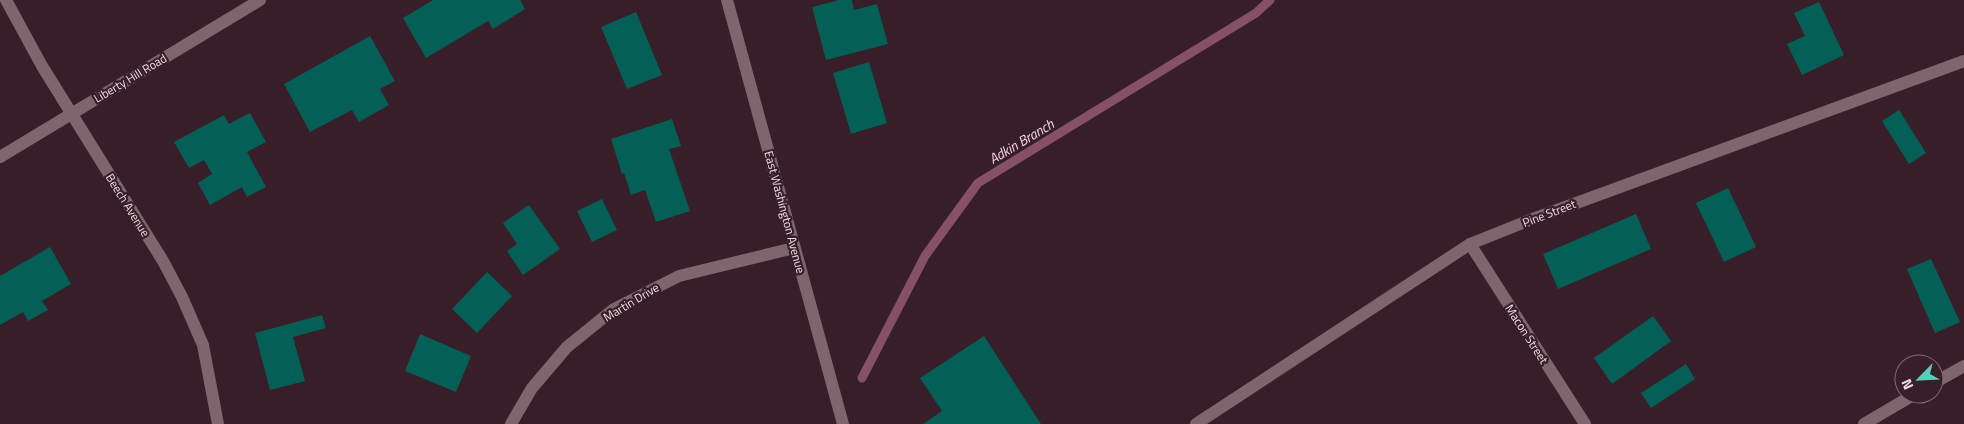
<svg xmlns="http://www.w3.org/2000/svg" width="1964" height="424" viewBox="0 0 1964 424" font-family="'Titillium Web',sans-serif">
	<rect width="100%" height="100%" fill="#371e29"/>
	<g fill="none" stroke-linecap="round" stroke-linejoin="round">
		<!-- stream -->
		<polyline stroke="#865167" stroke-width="9" points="862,378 925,256 978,183 1256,13 1270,0"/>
	</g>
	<!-- building -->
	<g fill="#046056">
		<polygon points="433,0 520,0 525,9 493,29 488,21 426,58 403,18"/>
		<polygon points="839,0 852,0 854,10 877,4 888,44 826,60 812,7"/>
		<polygon points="1819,2 1844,55 1802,75 1787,44 1805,36 1794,13"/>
		<polygon points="636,12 662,75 627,89 601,27"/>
		<polygon points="370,36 395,81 380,89 389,105 359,122 352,110 310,132 284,84"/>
		<polygon points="869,62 887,123 851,134 833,73"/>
		<polygon points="1899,110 1926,153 1909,164 1882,121"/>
		<polygon points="250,113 266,142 247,152 266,187 247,197 242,187 210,205 198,183 212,174 204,160 189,168 174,142 224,115 229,124"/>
		<polygon points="672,119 681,146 669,149 690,211 656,222 645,190 631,195 624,173 622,174 611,139"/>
		<polygon points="1728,188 1756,247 1724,262 1696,203"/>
		<polygon points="602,199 617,230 592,242 577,211"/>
		<polygon points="529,205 560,249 523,275 507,251 517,244 503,223"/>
		<polygon points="1636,214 1651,249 1558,289 1543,254"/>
		<polygon points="50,247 71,284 42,301 48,310 28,321 23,312 0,325 0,276"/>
		<polygon points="1931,259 1960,322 1935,333 1907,269"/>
		<polygon points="487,272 512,296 477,333 452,309"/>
		<polygon points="322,315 326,328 293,337 305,381 270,390 255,333"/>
		<polygon points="1653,316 1671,341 1612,384 1594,358"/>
		<polygon points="420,334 471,356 456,392 405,371"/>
		<polygon points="984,336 1041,424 923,424 942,411 920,378"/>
		<polygon points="1686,364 1695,379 1651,408 1641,393"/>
	</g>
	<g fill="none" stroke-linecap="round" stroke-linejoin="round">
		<!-- minor -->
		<g stroke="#7e656e" stroke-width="12">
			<polyline points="6,0 42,66 163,261 182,297 203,345 218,424"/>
			<polyline points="727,0 843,424"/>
			<polyline points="0,157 260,0"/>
			<polyline points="1470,244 1585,424"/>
			<polyline points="1934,383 1964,366"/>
			<polyline points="511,424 532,388 567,347 614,309 679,276 794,248"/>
			<polyline points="1196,424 1470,244 1530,220 1964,61"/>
			<polyline points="1864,424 1915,394"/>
		</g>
	</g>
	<g text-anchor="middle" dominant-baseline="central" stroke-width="4.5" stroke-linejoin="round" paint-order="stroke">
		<!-- street labels -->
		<g font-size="12" fill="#efdee4" stroke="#371e29">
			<text transform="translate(130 78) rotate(-31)">Liberty Hill Road</text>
			<text transform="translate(128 205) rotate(58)">Beech Avenue</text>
			<text transform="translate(785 212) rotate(75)">East Washington Avenue</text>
			<text transform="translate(1549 213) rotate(-21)">Pine Street</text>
			<text transform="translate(631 302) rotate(-31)">Martin Drive</text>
			<text transform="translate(1527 334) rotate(57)">Macon Street</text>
		</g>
		<!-- water labels -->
		<g font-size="14" font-style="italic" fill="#f9d6e3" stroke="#371e29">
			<text transform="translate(1021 141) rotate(-31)">Adkin Branch</text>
		</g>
	</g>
	<!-- north arrow -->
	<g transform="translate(1919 379) rotate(246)"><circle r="24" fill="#371e29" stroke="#816b74"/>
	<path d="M0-4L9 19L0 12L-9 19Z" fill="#5acebd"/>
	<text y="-8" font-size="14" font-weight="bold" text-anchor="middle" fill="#efdee4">N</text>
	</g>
</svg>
